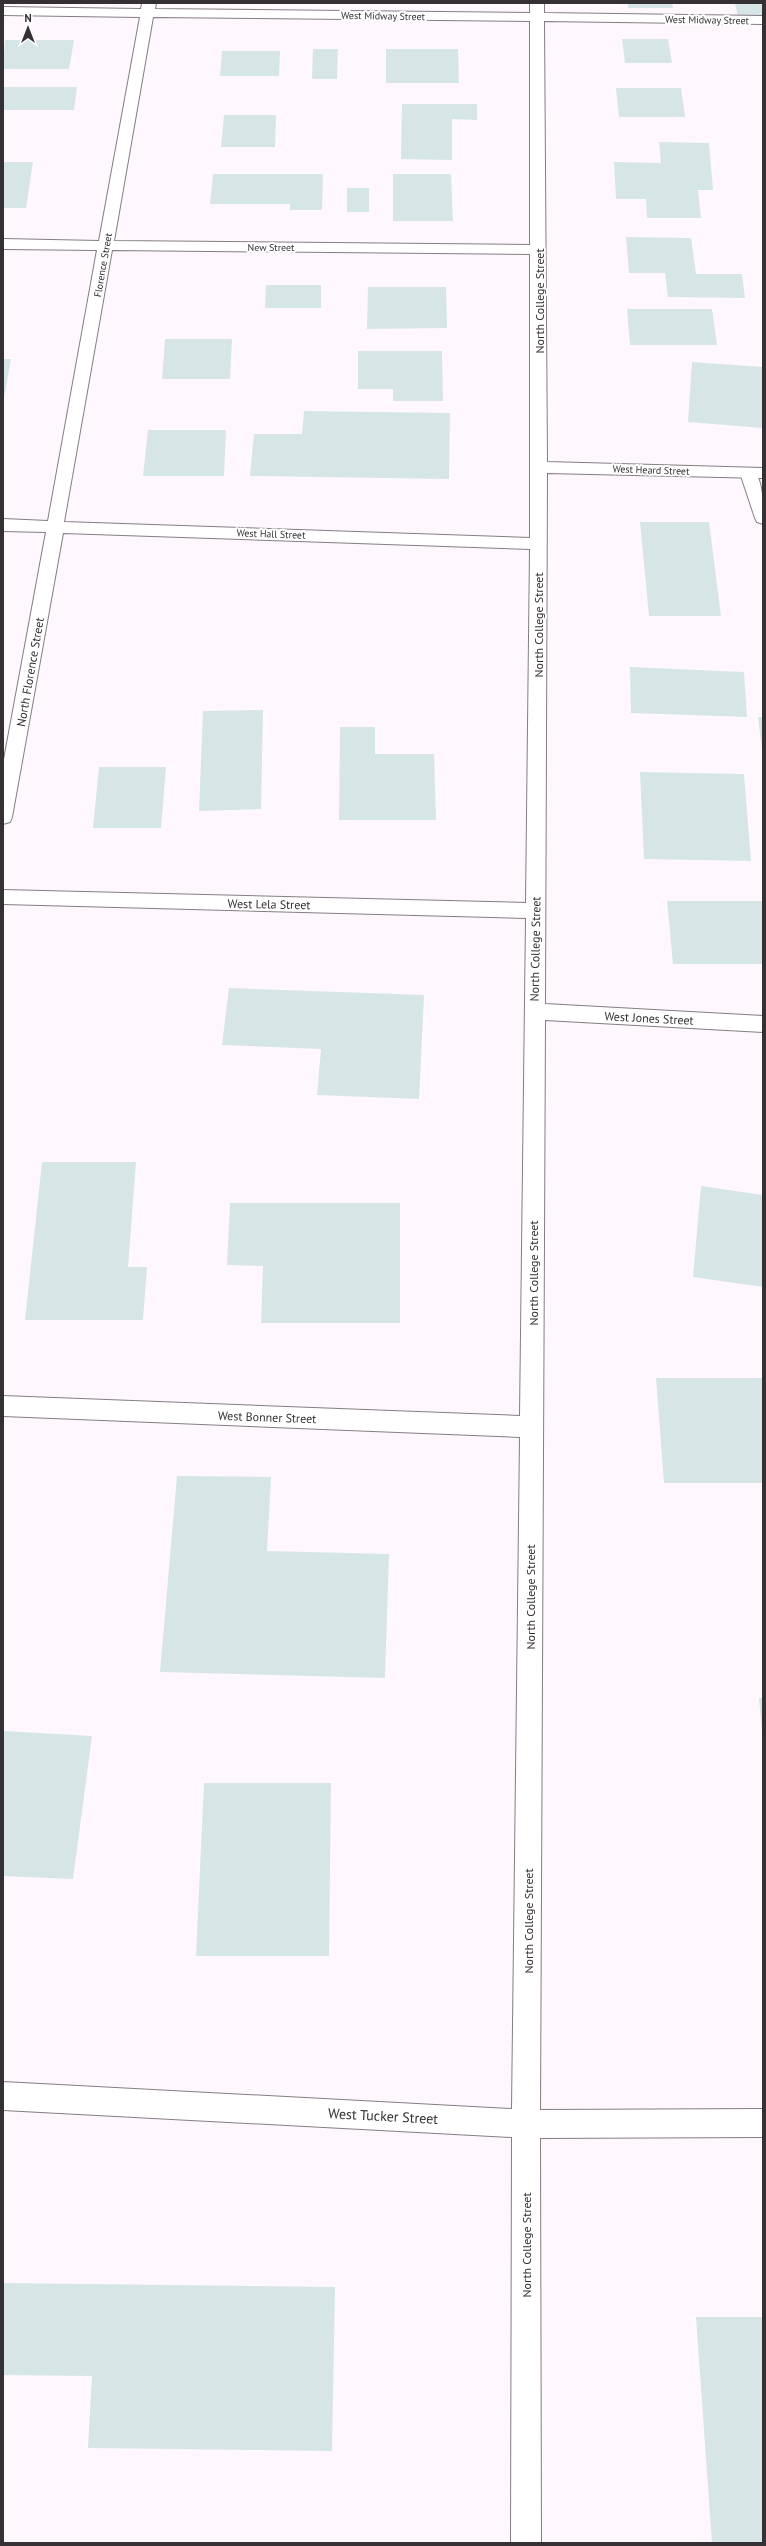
<svg xmlns="http://www.w3.org/2000/svg" width="766" height="2546" viewBox="0 0 766 2546" font-family="'PT Sans',sans-serif">
	<rect width="100%" height="100%" fill="#fef8fe"/>
	<!-- building -->
	<g fill="#d6e6e6">
		<polygon points="628,3 672,3 673,8 628,8"/>
		<polygon points="735,3 763,3 763,18 738,18"/>
		<polygon points="622,39 668,39 672,63 625,63"/>
		<polygon points="5,40 74,40 69,69 3,69"/>
		<polygon points="313,49 338,49 337,79 312,79"/>
		<polygon points="386,49 458,49 459,83 386,83"/>
		<polygon points="222,51 280,51 279,76 220,76"/>
		<polygon points="3,87 77,87 74,110 3,110"/>
		<polygon points="616,88 681,88 685,117 619,117"/>
		<polygon points="402,104 477,104 477,120 452,119 452,160 401,159"/>
		<polygon points="224,115 276,115 275,147 221,147"/>
		<polygon points="659,142 709,143 713,190 698,190 701,218 647,218 646,199 616,199 614,162 661,163"/>
		<polygon points="3,162 33,162 26,208 3,208"/>
		<polygon points="213,174 323,174 322,210 290,210 290,204 210,204"/>
		<polygon points="393,174 451,174 453,221 393,221"/>
		<rect x="347" y="188" width="22" height="24"/>
		<polygon points="626,237 691,238 696,274 742,274 745,298 668,297 665,273 629,273"/>
		<polygon points="266,285 321,285 321,308 265,308"/>
		<polygon points="368,287 446,287 447,328 367,329"/>
		<polygon points="627,309 712,309 717,345 630,345"/>
		<polygon points="165,339 232,339 230,379 162,379"/>
		<polygon points="358,351 442,351 443,401 393,401 393,389 358,389"/>
		<polygon points="3,359 11,359 4,398 3,398"/>
		<polygon points="692,362 763,367 763,428 688,422"/>
		<polygon points="304,411 450,413 449,479 250,476 254,434 302,434"/>
		<polygon points="148,430 226,430 224,476 143,476"/>
		<polygon points="640,522 709,522 721,616 649,616"/>
		<polygon points="630,667 744,672 747,717 631,713"/>
		<polygon points="263,710 261,809 199,811 203,711"/>
		<polygon points="758,717 763,717 763,750 762,750"/>
		<polygon points="340,727 375,727 375,754 434,754 436,820 339,820"/>
		<polygon points="99,767 166,767 161,828 93,828"/>
		<polygon points="640,772 744,774 751,861 644,859"/>
		<polygon points="667,901 763,901 763,964 673,964"/>
		<polygon points="229,988 424,995 419,1099 317,1095 321,1049 222,1045"/>
		<polygon points="42,1162 136,1162 128,1267 147,1267 143,1320 25,1320"/>
		<polygon points="701,1186 763,1195 763,1287 693,1277"/>
		<polygon points="230,1203 400,1203 400,1323 261,1323 263,1266 227,1265"/>
		<polygon points="656,1378 763,1378 763,1483 664,1483"/>
		<polygon points="177,1476 271,1477 267,1551 389,1554 385,1678 160,1672"/>
		<polygon points="759,1698 763,1698 763,1731 762,1731"/>
		<polygon points="4,1731 92,1736 73,1879 3,1876"/>
		<polygon points="204,1783 331,1783 329,1956 196,1956"/>
		<polygon points="3,2283 335,2287 332,2451 88,2448 92,2376 3,2375"/>
		<polygon points="696,2317 763,2317 763,2543 712,2543"/>
	</g>
	<g fill="none" stroke-linecap="round" stroke-linejoin="round">
		<defs>
			<path id="service" d="M748,468L754,469C764,486 763,505 763,524L757,522L755,518L740,473L742,469Z"/>
			<path id="minor" d="M142,3H156L155,9L530,13V3H544V13L763,16V24L544,21L547,462L763,468V478L547,473L545,1004L763,1016V1032L545,1020L540,2110L763,2109V2137L540,2138L541,2543H511L512,2137L3,2110V2082L512,2109L520,1437L3,1416V1396L520,1416L526,918L3,904V890L526,903L530,549L63,533L12,817L10,822L3,824V765L46,532L3,531V519L48,521L97,250L3,249V239L99,241L140,17L3,15V7L141,9ZM153,17L530,21V245L114,241ZM112,250L530,254V538L64,522Z"/>
		</defs>
		<!-- service casing -->
		<use href="#service" stroke="#857c84" stroke-width="2"/>
		<!-- minor casing -->
		<use href="#minor" stroke="#857c84" stroke-width="2"/>
		<!-- service -->
		<use href="#service" fill="#fff" fill-rule="evenodd"/>
		<!-- minor -->
		<use href="#minor" fill="#fff" fill-rule="evenodd"/>
	</g>
	<g text-anchor="middle" dominant-baseline="central" stroke-width="4" stroke-linejoin="round" paint-order="stroke">
		<!-- far-street labels -->
		<g font-size="10" fill="#343034" stroke="#fff">
			<text transform="translate(383 16) rotate(1)">West Midway Street</text>
			<text transform="translate(707 20) rotate(1)">West Midway Street</text>
			<text x="271" y="247">New Street</text>
			<text transform="translate(103 265) rotate(-80)">Florence Street</text>
			<text transform="translate(651 470) rotate(2)">West Heard Street</text>
			<text transform="translate(271 534) rotate(2)">West Hall Street</text>
		</g>
		<!-- street labels -->
		<g font-size="12" fill="#343034" stroke="#fff">
			<text transform="translate(539 301) rotate(-90)">North College Street</text>
			<text transform="translate(538 625) rotate(-90)">North College Street</text>
			<text transform="translate(30 672) rotate(-80)">North Florence Street</text>
			<text transform="translate(269 904) rotate(1)">West Lela Street</text>
			<text transform="translate(535 949) rotate(-89)">North College Street</text>
			<text transform="translate(649 1018) rotate(3)">West Jones Street</text>
			<text transform="translate(533 1273) rotate(-90)">North College Street</text>
			<text transform="translate(267 1417) rotate(2)">West Bonner Street</text>
			<text transform="translate(530 1597) rotate(-90)">North College Street</text>
			<text transform="translate(528 1921) rotate(-90)">North College Street</text>
			<text transform="translate(526 2245) rotate(-90)">North College Street</text>
		</g>
		<!-- near-street labels -->
		<g font-size="14" fill="#343034" stroke="#fff">
			<text transform="translate(383 2116) rotate(3)">West Tucker Street</text>
		</g>
	</g>
	<!-- border -->
	<rect width="766" height="2546" fill="none" stroke="#343034" stroke-width="8"/>
	<!-- north arrow -->
	<g transform="translate(28 28)" stroke="#ffffff" stroke-width="3" paint-order="stroke">
	<path d="M0-3L7 15L0 10L-7 15Z" fill="#343034"/>
	<text y="-6" font-size="11" font-weight="bold" text-anchor="middle" fill="#343034">N</text>
	</g>
</svg>
